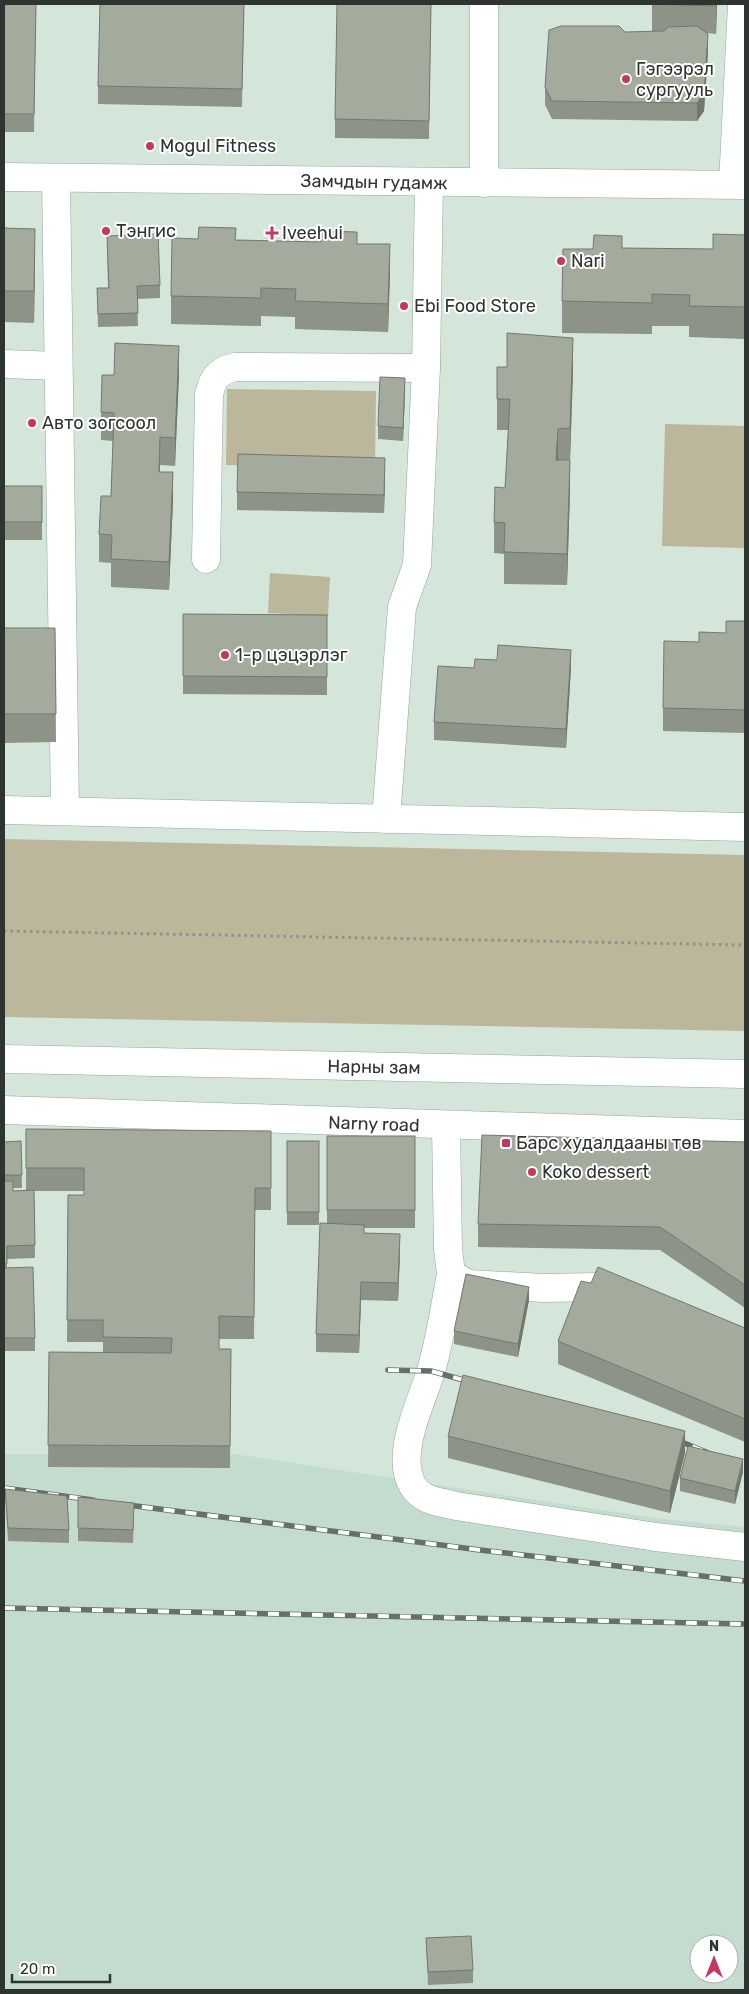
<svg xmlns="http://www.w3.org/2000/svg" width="749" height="1994" viewBox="0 0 749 1994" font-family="Rubik,sans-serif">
	<rect width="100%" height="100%" fill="#d4e5da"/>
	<!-- built -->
	<path fill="#c4dccd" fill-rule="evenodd" d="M4,1454H234L661,1519L745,1527V1990H4ZM699,1944H729V1974H699Z"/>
	<!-- green -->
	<g fill="#bcb79a">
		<polygon points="227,389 376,391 375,468 226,465"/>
		<polygon points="665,424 745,426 745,548 662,546"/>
		<polygon points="270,573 330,577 328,616 268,613"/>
		<polygon points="4,839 745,855 745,1031 4,1017"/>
	</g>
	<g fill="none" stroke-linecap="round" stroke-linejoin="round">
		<defs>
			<g id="minor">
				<polyline points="484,4 484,183"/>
				<polyline points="4,177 745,185"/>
				<polyline points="56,178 65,811"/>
				<polyline points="733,184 742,4"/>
				<polyline points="4,364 58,366"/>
				<path d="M206,559L209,394C213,378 218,371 235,367L426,368"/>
				<polyline points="4,810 745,827"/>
				<polyline points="386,819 402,607 417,565 426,368 429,183"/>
				<polyline points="446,1126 448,1249 451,1274 468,1284 544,1288 595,1287 615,1292"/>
				<path d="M451,1274C445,1306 440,1340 431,1371C422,1401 394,1455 413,1486C422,1501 440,1502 456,1506L656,1537L745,1547"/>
			</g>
			<g id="major">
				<polyline points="4,1059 745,1074"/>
				<polyline points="4,1110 745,1134"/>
			</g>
		</defs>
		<!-- minor casing -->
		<use href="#minor" stroke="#96a59b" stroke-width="29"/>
		<!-- major casing -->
		<use href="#major" stroke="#96a59b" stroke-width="29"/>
		<!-- path -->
		<polyline stroke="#88948c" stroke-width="3" stroke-dasharray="2.5 4" stroke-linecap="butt" points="4,931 745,945"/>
		<!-- minor -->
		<use href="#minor" stroke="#fff" stroke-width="28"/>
		<!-- major -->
		<use href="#major" stroke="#fff" stroke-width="28"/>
		<defs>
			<g id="rail">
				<polyline points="388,1370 431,1371 474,1383"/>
				<polyline points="672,1438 706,1452"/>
				<polyline points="4,1488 93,1500"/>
				<polyline points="120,1504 480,1550 745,1581"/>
				<polyline points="4,1608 745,1624"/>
			</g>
		</defs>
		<!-- rail casing -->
		<use href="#rail" stroke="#657069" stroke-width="5.5"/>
		<!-- rail -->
		<use href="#rail" stroke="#fff" stroke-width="4" stroke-dasharray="11" stroke-linecap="butt"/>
	</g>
	<!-- wall -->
	<g fill="#8d9387">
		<polygon points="4,4 36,4 34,132 4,132"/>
		<polygon points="244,4 242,107 98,104 98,86"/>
		<polygon points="431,4 429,139 335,138 335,119"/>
		<polygon points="652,4 717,4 716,34 707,33 708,52 704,111 697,121 552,119 545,105 545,87 625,32 652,32"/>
		<polygon points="4,228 35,260 34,323 4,322"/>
		<polygon points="745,235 745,339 689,337 689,326 652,326 652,334 562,333 562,301 593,249 622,248 713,249"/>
		<polygon points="107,236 160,285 160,298 137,299 138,326 98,327 97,288 108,288"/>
		<polygon points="236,240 357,244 390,272 388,332 295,329 295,317 261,316 261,326 171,324 171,296"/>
		<polygon points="497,367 573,370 570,460 570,491 567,585 504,584 504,554 494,553 494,522 505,488 509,430 497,430"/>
		<polygon points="179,374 175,466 160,465 160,472 173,500 169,590 111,587 111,563 99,562 99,534 111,496 113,441 101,440 101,412 114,375"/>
		<polygon points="405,391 403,441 378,439 378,426"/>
		<polygon points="385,476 384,513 237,510 237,492"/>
		<rect x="4" y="486" width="38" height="54"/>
		<polygon points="183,614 327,615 327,695 183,694"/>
		<polygon points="745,621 745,733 663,731 663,708 699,642 726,633"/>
		<polygon points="4,628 55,628 56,742 4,743"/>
		<polygon points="497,660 571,668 566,748 434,740 434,722 474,668"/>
		<polygon points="26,1129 271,1131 271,1210 255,1210 254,1339 219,1339 219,1349 231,1349 230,1468 48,1467 49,1352 103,1353 103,1342 67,1342 68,1195 84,1195 84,1191 34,1191 35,1258 7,1259 7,1268 35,1338 35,1351 4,1351 4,1142 21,1141 22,1188 13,1188 13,1191 26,1190"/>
		<polygon points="327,1136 415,1136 415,1228 364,1228 364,1233 400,1252 398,1301 361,1300 359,1353 316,1352 316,1334 327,1224"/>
		<rect x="287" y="1141" width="32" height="84"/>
		<polygon points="745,1142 745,1308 660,1250 478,1247 478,1224"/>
		<polygon points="529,1300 518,1357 454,1344 454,1331"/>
		<polygon points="745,1328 745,1442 558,1364 558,1341"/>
		<polygon points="448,1436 685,1453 670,1513 448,1458"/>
		<polygon points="743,1472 735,1504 680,1491 680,1478"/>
		<polygon points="5,1489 69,1530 69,1543 8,1541"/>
		<polygon points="78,1497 134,1516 133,1543 78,1541"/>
		<polygon points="745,1501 745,1512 744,1512 744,1505"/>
		<polygon points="426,1938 473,1970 473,1983 428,1985"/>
	</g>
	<!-- shaded-wall -->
	<g fill="#73786e">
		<polygon points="716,4 717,4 716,34"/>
		<polygon points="708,34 708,52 704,111 697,121 697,103"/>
		<polygon points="35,229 35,260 34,323 34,291"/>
		<polygon points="390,244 390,272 388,332 388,304"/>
		<polygon points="573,338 573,370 570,460 570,428"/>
		<polygon points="179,346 179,374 175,466 175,438"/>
		<polygon points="405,378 405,391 403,441 403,428"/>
		<polygon points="558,429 558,461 556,460"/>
		<polygon points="160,437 160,465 159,500 159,472"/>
		<polygon points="385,458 385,476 384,513 384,495"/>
		<polygon points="570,460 570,491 567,585 567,554"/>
		<polygon points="173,472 173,500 169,590 169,562"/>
		<polygon points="571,650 571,668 566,748 566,729"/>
		<polygon points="400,1234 400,1252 398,1301 398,1283"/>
		<polygon points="361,1282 361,1300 359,1353 359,1335"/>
		<polygon points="529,1287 529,1300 518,1357 518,1344"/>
		<polygon points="685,1431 685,1453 670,1513 670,1491"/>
		<polygon points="743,1459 743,1472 735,1504 735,1491"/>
	</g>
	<!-- building -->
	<g fill="#a4ab9d" stroke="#73786e">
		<polygon points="4,4 36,4 34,114 4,114"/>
		<polygon points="100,4 244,4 242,89 98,86"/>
		<polygon points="337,4 431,4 429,121 335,119"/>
		<polygon points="652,4 716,4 716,6"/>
		<polygon points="561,26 619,26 625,32 664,31 668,27 697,26 708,34 704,93 697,103 552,101 545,87 549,30"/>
		<polygon points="199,227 236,228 235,240 321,242 321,231 357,232 357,244 390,244 388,304 295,301 296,289 261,288 261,298 171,296 172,238 198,239"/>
		<polygon points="4,228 35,229 34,291 4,291"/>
		<polygon points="158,234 160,285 137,286 138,313 98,314 97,288 109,288 107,236"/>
		<polygon points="713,234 745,235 745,307 689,306 690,295 652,294 652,303 562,301 563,249 593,249 594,235 622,236 622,248 713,249"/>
		<polygon points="507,333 573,338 570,428 558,429 556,460 570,460 567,554 504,552 505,523 494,522 495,487 505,488 510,399 497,399 497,367 507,367"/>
		<polygon points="115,343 179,346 175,438 160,437 159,472 173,472 169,562 111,559 112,535 99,534 101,496 111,496 114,413 101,412 102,375 114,375"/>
		<polygon points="380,377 405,378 403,428 378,426"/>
		<polygon points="238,454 385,458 384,495 237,492"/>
		<rect x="4" y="486" width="38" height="36"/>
		<polygon points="183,614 327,615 327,677 183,676"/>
		<polygon points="726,621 745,621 745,710 663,708 664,641 699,642 699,632 726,633"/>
		<polygon points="4,628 55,628 56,714 4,714"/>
		<polygon points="498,645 571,650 566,729 434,722 438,666 474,668 475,659 497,660"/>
		<polygon points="26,1129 271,1131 271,1188 255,1188 254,1317 219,1316 219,1349 231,1349 230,1446 48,1445 49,1352 171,1353 172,1338 103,1337 103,1320 67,1320 68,1195 84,1195 84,1168 26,1168"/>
		<polygon points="482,1135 745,1142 745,1285 660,1227 478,1224"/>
		<rect x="327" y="1136" width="88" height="74"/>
		<polygon points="21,1141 22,1175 4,1175 4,1142"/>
		<rect x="287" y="1141" width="32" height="71"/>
		<polygon points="4,1181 13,1181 13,1191 34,1190 35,1245 7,1246 7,1264 4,1264"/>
		<polygon points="320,1223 364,1225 364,1233 400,1234 398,1283 361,1282 359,1335 316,1334"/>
		<polygon points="33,1267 35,1338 4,1338 4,1268"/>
		<polygon points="598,1267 745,1328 745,1419 558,1341 581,1281 591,1283"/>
		<polygon points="466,1274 529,1287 518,1344 454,1331"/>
		<polygon points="463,1375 685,1431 670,1491 448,1436"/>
		<polygon points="688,1446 743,1459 735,1491 680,1478"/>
		<polygon points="5,1489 67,1496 69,1530 8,1528"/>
		<polygon points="78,1497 134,1503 133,1530 78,1528"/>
		<polygon points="471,1936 473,1970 428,1972 426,1938"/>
	</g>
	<!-- markers -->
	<g fill="#c6375e" stroke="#fff" stroke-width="2">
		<circle cx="626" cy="79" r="5"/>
		<circle cx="150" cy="146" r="5"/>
		<circle cx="106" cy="231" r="5"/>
		<path d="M269.5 225.5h5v5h5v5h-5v5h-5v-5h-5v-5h5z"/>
		<circle cx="561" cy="261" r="5"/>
		<circle cx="404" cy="306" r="5"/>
		<circle cx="32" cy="423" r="5"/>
		<circle cx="225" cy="655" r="5"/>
		<rect x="501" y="1138" width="10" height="10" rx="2.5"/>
		<circle cx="532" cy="1172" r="5"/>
	</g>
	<g text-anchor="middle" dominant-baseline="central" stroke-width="4" stroke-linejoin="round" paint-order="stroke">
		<!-- poi labels -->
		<g font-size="18" fill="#2e3531" stroke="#fff" text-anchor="start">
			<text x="636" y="69">Гэгээрэл<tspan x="636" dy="21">сургууль</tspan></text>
			<text x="160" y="146">Mogul Fitness</text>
			<text x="116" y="231">Тэнгис</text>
			<text x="282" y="233">Iveehui</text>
			<text x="571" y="261">Nari</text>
			<text x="414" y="306">Ebi Food Store</text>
			<text x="42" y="423">Авто зогсоол</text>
			<text x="235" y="655">1-р цэцэрлэг</text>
			<text x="516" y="1143">Барс худалдааны төв</text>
			<text x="542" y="1172">Koko dessert</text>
		</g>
		<!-- street labels -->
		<g font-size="18" fill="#2e3531" stroke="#fff">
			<text transform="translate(374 182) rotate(1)">Замчдын гудамж</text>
			<text transform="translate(374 1067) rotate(1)">Нарны зам</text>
			<text transform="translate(374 1124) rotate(2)">Narny road</text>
		</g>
	</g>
	<!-- border -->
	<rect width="749" height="1994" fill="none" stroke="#2e3531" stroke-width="10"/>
	<!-- north arrow -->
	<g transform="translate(714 1959)"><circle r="24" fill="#ffffff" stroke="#abaead"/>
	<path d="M0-4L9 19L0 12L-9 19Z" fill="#c6375e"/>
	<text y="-8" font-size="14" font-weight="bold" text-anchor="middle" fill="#2e3531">N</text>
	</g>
	<!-- scale -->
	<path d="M12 1974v8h98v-8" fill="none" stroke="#2e3531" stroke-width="2.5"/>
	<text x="20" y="1974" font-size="15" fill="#2e3531" stroke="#ffffff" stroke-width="4" paint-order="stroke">20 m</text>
</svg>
